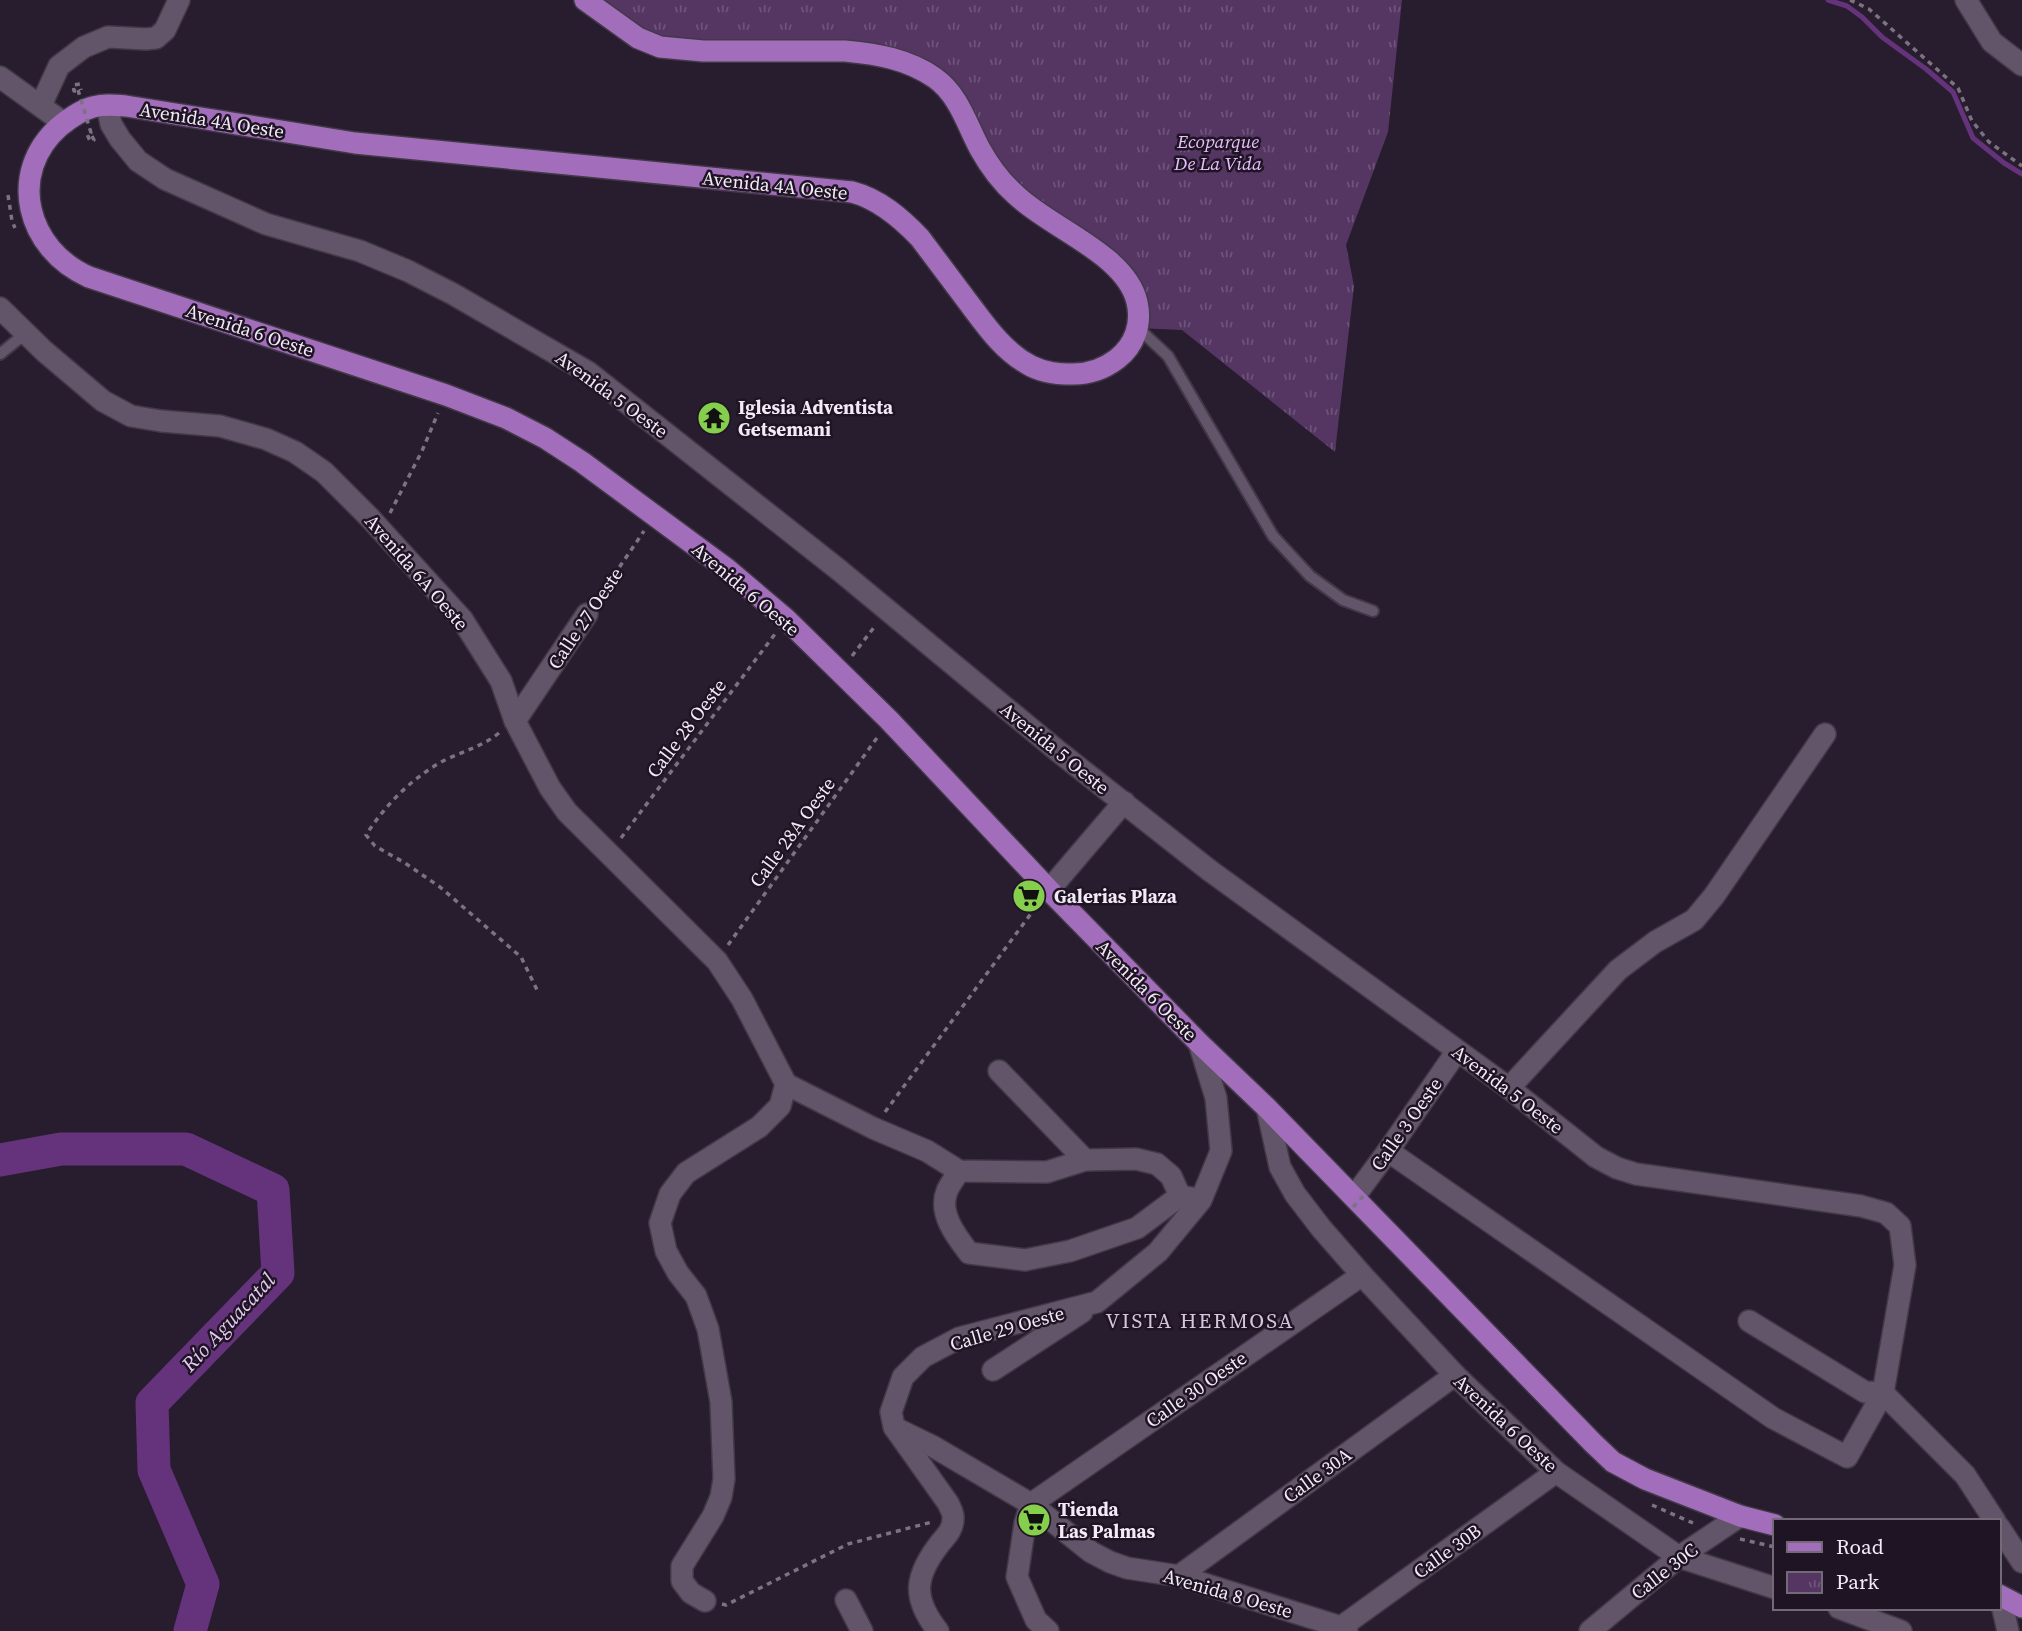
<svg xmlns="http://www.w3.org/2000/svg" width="2022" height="1631" viewBox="0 0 2022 1631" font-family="'Source Serif 4',serif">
	<defs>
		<pattern id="park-tufts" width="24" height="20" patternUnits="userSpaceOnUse" patternTransform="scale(1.75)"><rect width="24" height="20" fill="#553663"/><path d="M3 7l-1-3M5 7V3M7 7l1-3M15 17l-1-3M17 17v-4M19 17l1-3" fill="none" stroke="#6e537a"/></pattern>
	</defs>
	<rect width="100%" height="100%" fill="#281d2e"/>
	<!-- park -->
	<polygon fill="url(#park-tufts)" points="585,0 1402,0 1388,132 1346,245 1354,286 1335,452 1182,330 1138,328 1137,303 980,148 917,66 671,49"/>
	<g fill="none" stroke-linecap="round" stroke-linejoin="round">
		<!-- stream -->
		<polyline stroke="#65337c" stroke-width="5" points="1828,0 1847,6 1862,17 1882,37 1926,69 1953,92 1973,138 2004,163 2022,174"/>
		<!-- river -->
		<polyline stroke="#65337c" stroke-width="33" points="0,1160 61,1149 186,1149 273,1190 278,1273 152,1403 154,1470 203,1584 190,1631"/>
		<defs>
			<g id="lane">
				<polyline points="1138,328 1168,356 1273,536 1310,576 1343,600 1373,611"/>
				<polyline points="0,354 26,333"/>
			</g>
			<g id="street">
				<polyline points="1966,0 1992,42 2022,65"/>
				<polyline points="41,105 59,66 84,47 108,37 146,39 156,38 165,30 179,0"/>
				<polyline points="107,105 111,124 120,139 138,161 165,179 266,224 360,251 408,271 453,294 588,372 839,570 1059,752 1209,870 1509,1088 1596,1157 1617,1168 1636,1174 1861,1206 1886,1213 1900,1226 1905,1265 1883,1393 1847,1457 1773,1418 1388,1151"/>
				<polyline points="0,308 44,351 103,401 131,416 161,421 220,426 266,439 295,452 324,472 370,518 462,619 501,681 515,721 550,788 567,812 717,961 742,999 786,1084"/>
				<polyline points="515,721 587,614"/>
				<polyline points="1049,890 1124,802"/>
				<polyline points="999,1071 1085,1160"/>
				<polyline points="786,1084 873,1128 927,1151 959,1171 1047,1172 1085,1160 1136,1159 1157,1164 1171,1176 1180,1196"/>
				<polyline points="1509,1088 1618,970 1655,942 1694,920 1714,896 1825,734"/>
				<polyline points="1267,1108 1280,1167 1295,1194 1321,1228 1362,1275 1455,1375 1556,1472 1679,1557 1775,1588"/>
				<path d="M959,1171C955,1178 950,1184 947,1191C938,1213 956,1236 969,1253L1025,1260L1070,1251L1137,1228L1180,1196L1192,1198"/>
				<polyline points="1354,1197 1388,1151 1457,1051"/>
				<polyline points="1749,1321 1865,1392 1883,1393 1965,1475 1995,1521"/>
				<polyline points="993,1370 1082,1312"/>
				<polyline points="895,1428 934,1447 1031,1504 1091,1552 1110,1562 1127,1568 1179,1576 1341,1627 1347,1631"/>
				<polyline points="1999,1527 2022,1562"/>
				<polyline points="1179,1576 1455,1375"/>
				<polyline points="2000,1596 2008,1631"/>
				<polyline points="846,1600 862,1631"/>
				<polyline points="705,1601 691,1593 682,1581 682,1566 713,1516 721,1497 724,1479 721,1402 708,1329 696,1296 678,1273 666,1251 660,1223 670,1194 686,1173 759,1127 780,1106 786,1084"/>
				<polyline points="1839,1608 1901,1631"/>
				<path d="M938,1631C911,1597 915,1575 941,1542C947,1535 953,1529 953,1519C954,1513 950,1508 948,1503L894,1427L891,1412L903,1377L923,1357L959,1338L1097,1302L1158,1252L1201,1200L1221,1151L1216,1098L1199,1043"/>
				<polyline points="1048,1631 1036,1620 1017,1577 1025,1523 1031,1504 1362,1275"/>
				<polyline points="1340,1631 1341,1627 1556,1472"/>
				<polyline points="1590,1631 1679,1557 1740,1516"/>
			</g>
			<polyline id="secondary" points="0,77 64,123"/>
			<g id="primary">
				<path d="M585,0L638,38L660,47L703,51H845C877,54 908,59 935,78C959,95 967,125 980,149C990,167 1001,182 1016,195C1050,228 1126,254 1137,302C1142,324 1135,345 1117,359C1104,369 1089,374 1073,374C1058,374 1045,373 1031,366C1002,351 984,323 965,298C950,278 935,258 920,238C901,218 879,199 852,192L355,143L126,106C115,105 104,104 93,107C81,110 70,118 60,126C6,173 27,250 89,277L446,395L506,418L545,438L582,462L727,569L786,619L889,720L1049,890L1199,1043L1267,1108L1593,1443L1613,1462L1645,1479L1740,1516L1775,1525"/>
				<polyline points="1999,1595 2022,1607"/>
			</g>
		</defs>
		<!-- lane casing -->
		<use href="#lane" stroke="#423947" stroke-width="14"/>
		<!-- street casing -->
		<use href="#street" stroke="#423947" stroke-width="24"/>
		<!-- secondary casing -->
		<use href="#secondary" stroke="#423947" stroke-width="24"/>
		<!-- primary casing -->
		<use href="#primary" stroke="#423947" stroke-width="24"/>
		<!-- path -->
		<g stroke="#7c7281" stroke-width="3.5" stroke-dasharray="5 5" stroke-linecap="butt">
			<polyline points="1850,0 1869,9 1958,88 1972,121 1989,142 2022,166"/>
			<polyline points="76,91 74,91 73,85 80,84 81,90"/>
			<polyline points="92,136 94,140 90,141 87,134 92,132"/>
			<polyline points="8,195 12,221 15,228"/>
			<polyline points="390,513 422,451 438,413"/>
			<polyline points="597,600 644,531"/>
			<polyline points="852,656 875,626"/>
			<path d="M499,733C483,746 464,751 445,760C414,776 385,805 366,835L375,846L405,863L440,887L521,957L539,994"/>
			<polyline points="621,838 775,634"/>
			<polyline points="728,945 879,735"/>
			<polyline points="885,1112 1038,904"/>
			<polyline points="1652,1505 1693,1523"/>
			<polyline points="1740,1539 1775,1547"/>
			<polyline points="722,1604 726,1605 848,1544 932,1522"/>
		</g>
		<!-- lane -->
		<use href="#lane" stroke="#625569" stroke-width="10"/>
		<!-- street -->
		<use href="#street" stroke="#625569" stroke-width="21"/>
		<!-- secondary -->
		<use href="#secondary" stroke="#625569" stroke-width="21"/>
		<!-- primary -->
		<use href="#primary" stroke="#a26ebb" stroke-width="21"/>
		<!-- path-bridge -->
		<g stroke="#7c7281" stroke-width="3.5" stroke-dasharray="5 5" stroke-linecap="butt">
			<polyline points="78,90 92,136"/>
			<polyline points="1353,1207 1366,1193"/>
		</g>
	</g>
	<!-- icons -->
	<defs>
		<symbol id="temple-disc" viewBox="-11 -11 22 22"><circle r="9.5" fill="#85cf4c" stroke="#1f1424"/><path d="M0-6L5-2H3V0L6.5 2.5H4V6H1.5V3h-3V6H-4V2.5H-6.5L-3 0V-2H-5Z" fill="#111"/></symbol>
		<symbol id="supermarket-disc" viewBox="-11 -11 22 22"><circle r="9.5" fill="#85cf4c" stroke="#1f1424"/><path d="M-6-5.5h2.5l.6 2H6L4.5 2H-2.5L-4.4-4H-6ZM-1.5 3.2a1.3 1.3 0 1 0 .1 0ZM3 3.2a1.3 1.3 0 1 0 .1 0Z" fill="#111"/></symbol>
	</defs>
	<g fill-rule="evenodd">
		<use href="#temple-disc" x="695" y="399" width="38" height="38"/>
		<use href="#supermarket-disc" x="1010" y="877" width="38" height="38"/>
		<use href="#supermarket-disc" x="1015" y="1501" width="38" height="38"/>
	</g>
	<g text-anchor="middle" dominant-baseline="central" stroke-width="5" stroke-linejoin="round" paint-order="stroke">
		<!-- street labels -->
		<g font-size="19" fill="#f2eaf6" stroke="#1f1424">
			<text transform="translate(212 120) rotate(9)">Avenida 4A Oeste</text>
			<text transform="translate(775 185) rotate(6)">Avenida 4A Oeste</text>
			<text transform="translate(250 330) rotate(18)">Avenida 6 Oeste</text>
			<text transform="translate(612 394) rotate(36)">Avenida 5 Oeste</text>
			<text transform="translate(417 572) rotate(49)">Avenida 6A Oeste</text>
			<text transform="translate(746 589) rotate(40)">Avenida 6 Oeste</text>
			<text transform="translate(585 618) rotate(-56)">Calle 27 Oeste</text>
			<text transform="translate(686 728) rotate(-53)">Calle 28 Oeste</text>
			<text transform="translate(1055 748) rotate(39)">Avenida 5 Oeste</text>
			<text transform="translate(792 832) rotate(-54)">Calle 28A Oeste</text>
			<text transform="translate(1147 990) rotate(45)">Avenida 6 Oeste</text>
			<text transform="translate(1508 1089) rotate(37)">Avenida 5 Oeste</text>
			<text transform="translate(1406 1124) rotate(-55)">Calle 3 Oeste</text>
			<text transform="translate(1007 1328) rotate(-16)">Calle 29 Oeste</text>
			<text transform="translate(1196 1389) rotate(-35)">Calle 30 Oeste</text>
			<text transform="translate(1506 1423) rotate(43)">Avenida 6 Oeste</text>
			<text transform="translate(1317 1475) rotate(-36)">Calle 30A</text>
			<text transform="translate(1447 1551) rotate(-36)">Calle 30B</text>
			<text transform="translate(1664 1571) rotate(-38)">Calle 30C</text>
			<text transform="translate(1228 1593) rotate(16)">Avenida 8 Oeste</text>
		</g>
		<!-- park labels -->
		<g font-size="19" font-style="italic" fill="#e8bffd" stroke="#1f1424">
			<text x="1218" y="141">Ecoparque<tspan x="1218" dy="22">De La Vida</tspan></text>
		</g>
		<!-- poi labels -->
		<g font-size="19" font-weight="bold" fill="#f2eaf6" stroke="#1f1424" text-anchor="start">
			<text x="738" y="407">Iglesia Adventista<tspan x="738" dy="22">Getsemani</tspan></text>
			<text x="1054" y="896">Galerias Plaza</text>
			<text x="1058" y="1509">Tienda<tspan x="1058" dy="22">Las Palmas</tspan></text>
		</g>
		<!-- neighbourhood labels -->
		<g font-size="21" letter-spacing="2" fill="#d5c6dd" stroke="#1f1424">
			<text x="1200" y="1320">VISTA HERMOSA</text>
		</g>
		<!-- water labels -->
		<g font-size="21" font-style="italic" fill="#e4c9f2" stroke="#1f1424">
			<text transform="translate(228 1322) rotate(-47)">Río Aguacatal</text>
		</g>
	</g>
	<!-- legend -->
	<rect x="1773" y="1519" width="228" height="91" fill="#1f1424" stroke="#736a78" stroke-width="2"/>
	<rect x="1787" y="1542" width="35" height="10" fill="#a26ebb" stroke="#736a78" stroke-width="2"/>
	<text x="1836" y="1554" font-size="21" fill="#f2eaf6">Road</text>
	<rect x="1787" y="1572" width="35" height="21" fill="url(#park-tufts)" stroke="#736a78" stroke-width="2"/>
	<text x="1836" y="1589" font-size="21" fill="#f2eaf6">Park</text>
</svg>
